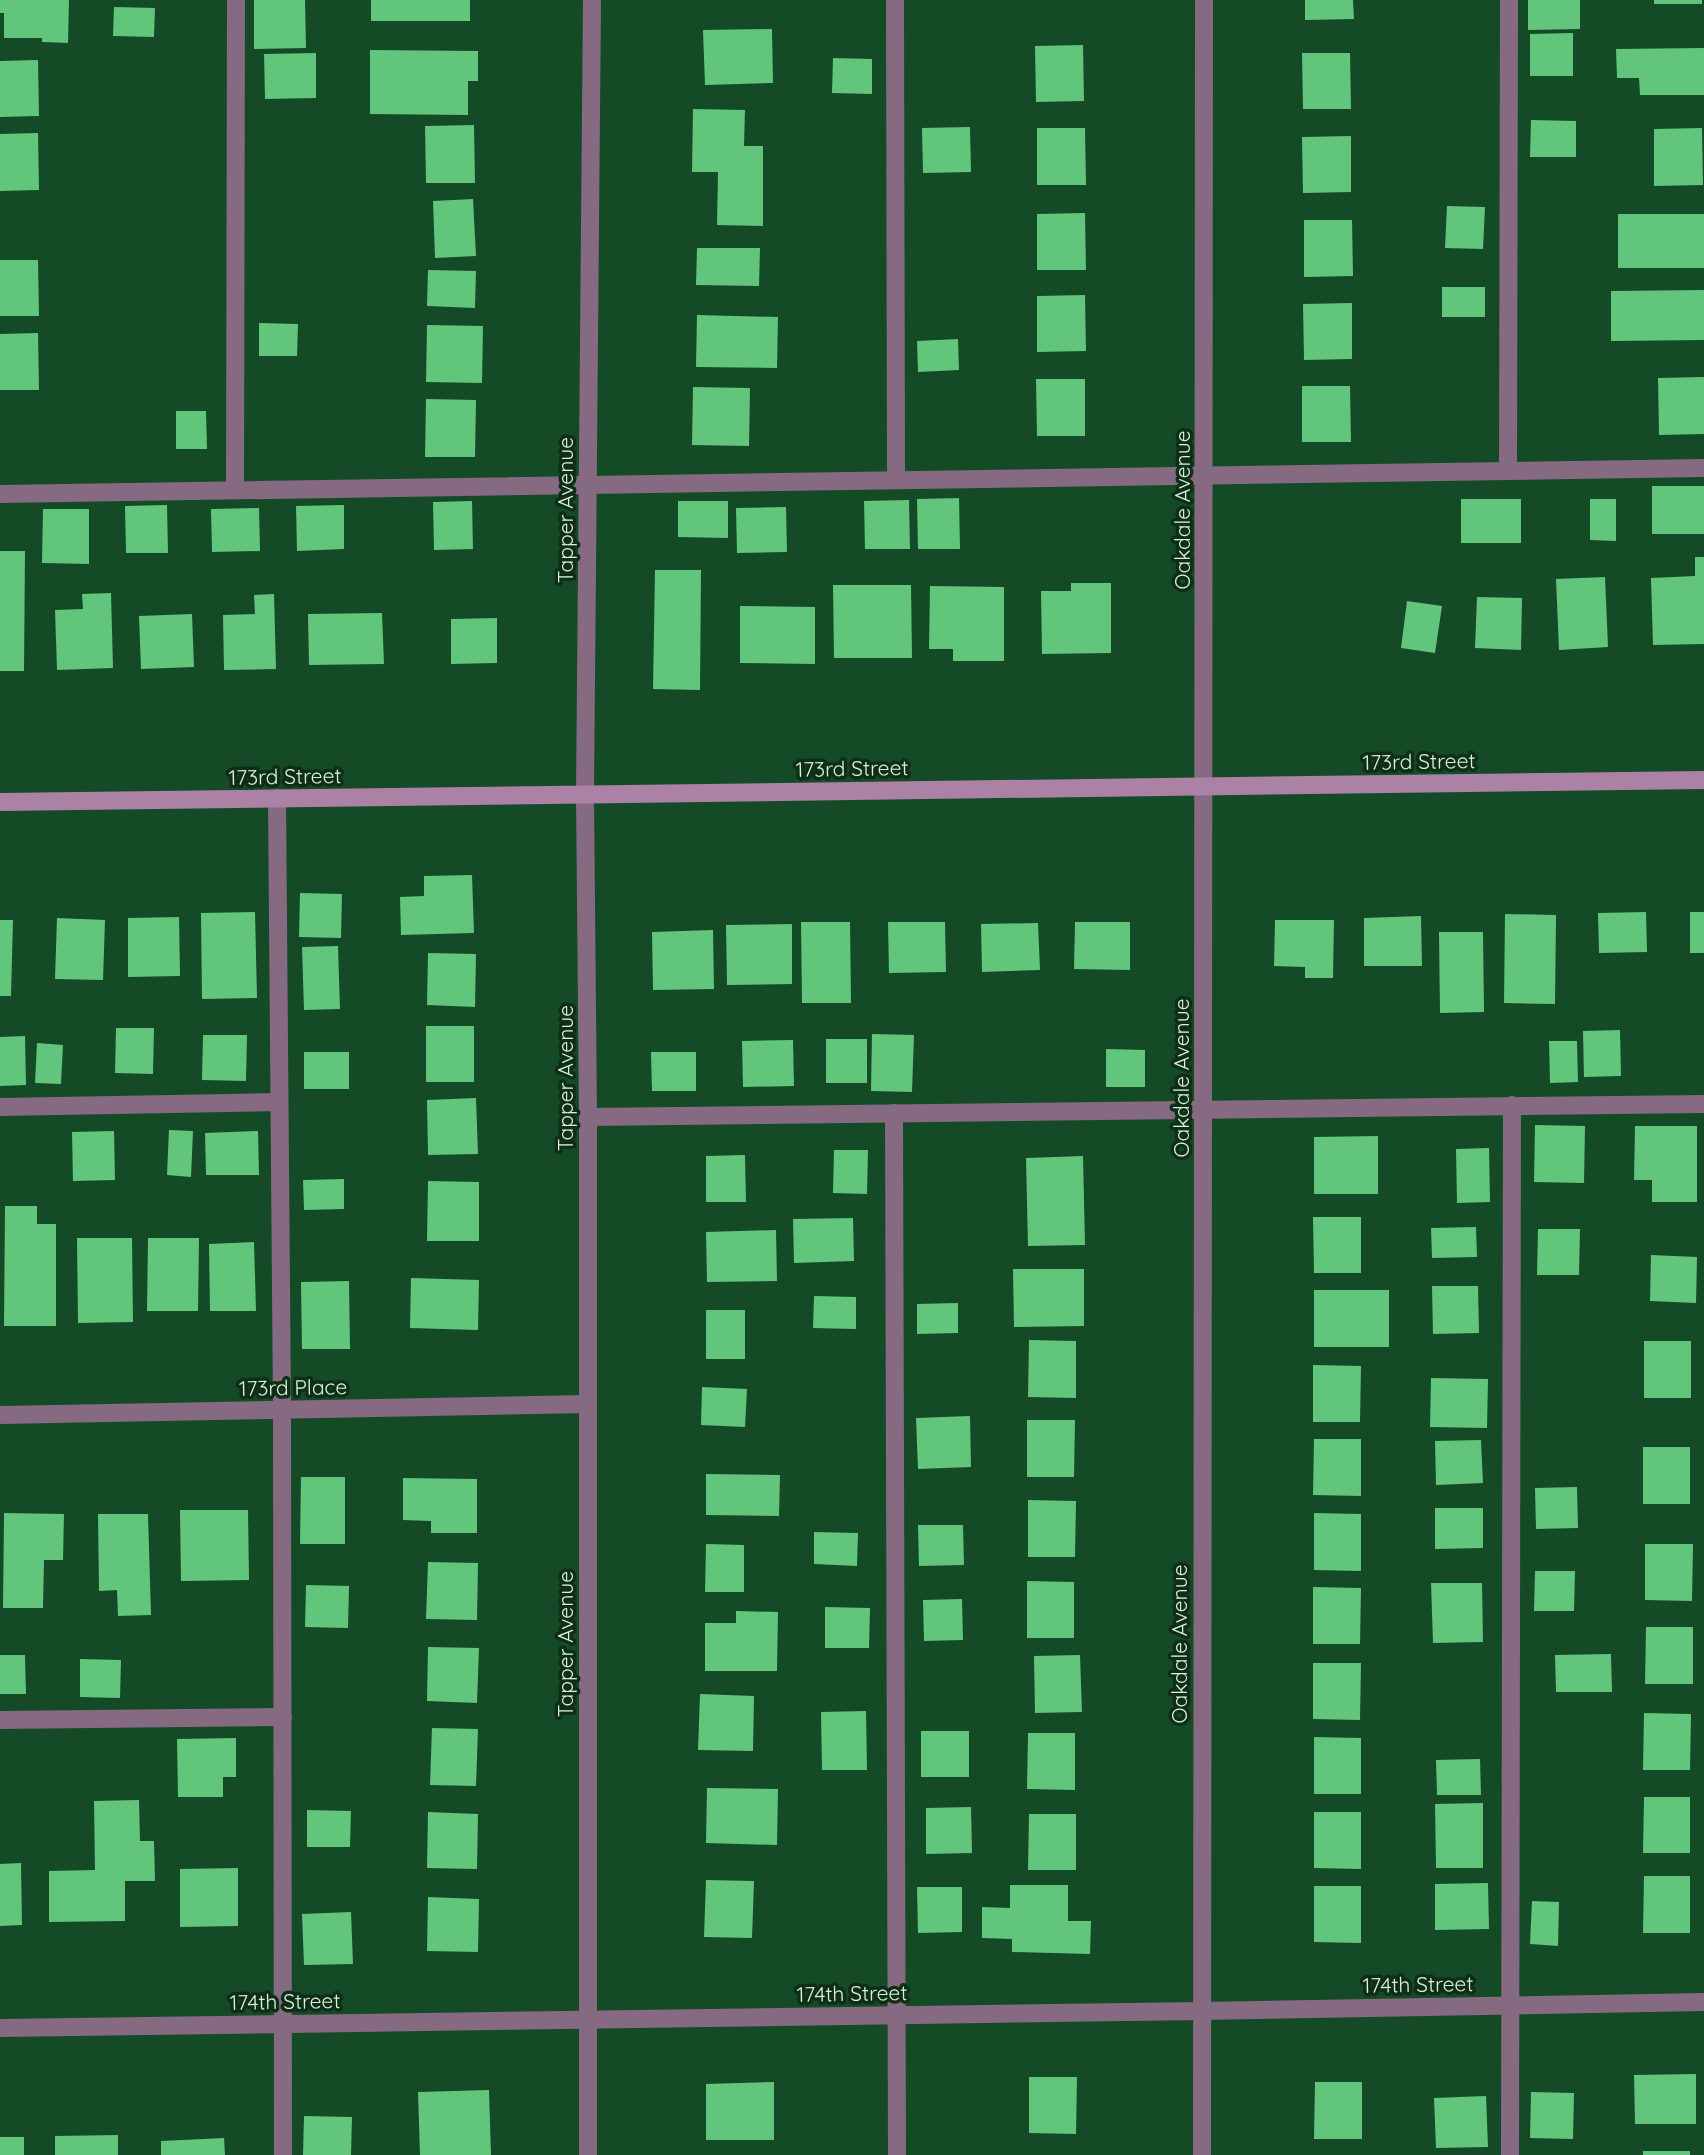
<svg xmlns="http://www.w3.org/2000/svg" width="1704" height="2155" viewBox="0 0 1704 2155" font-family="Quicksand,sans-serif">
	<rect width="100%" height="100%" fill="#144b26"/>
	<!-- building -->
	<g fill="#61c57c">
		<polygon points="0,0 69,0 68,43 42,42 42,38 4,38 4,13 0,13"/>
		<polygon points="254,0 305,0 306,48 254,49"/>
		<rect x="371" y="0" width="99" height="21"/>
		<polygon points="1305,0 1353,0 1354,19 1305,20"/>
		<polygon points="1528,0 1580,0 1580,29 1528,30"/>
		<rect x="1654" y="0" width="48" height="4"/>
		<polygon points="114,7 155,8 154,37 113,36"/>
		<polygon points="772,29 773,83 705,85 703,30"/>
		<polygon points="1573,33 1573,76 1530,76 1530,34"/>
		<polygon points="1083,45 1084,101 1036,102 1035,46"/>
		<polygon points="1704,48 1704,95 1640,95 1639,78 1617,78 1616,49"/>
		<polygon points="370,50 478,51 478,81 468,81 468,115 370,114"/>
		<polygon points="316,53 316,98 265,99 264,54"/>
		<polygon points="1302,53 1350,53 1351,109 1303,109"/>
		<polygon points="833,58 872,59 872,94 832,93"/>
		<polygon points="38,60 39,116 0,117 0,61"/>
		<polygon points="693,109 745,110 744,146 763,146 763,226 717,225 718,172 692,172"/>
		<polygon points="1531,120 1576,121 1576,157 1530,157"/>
		<polygon points="474,125 475,183 426,183 425,126"/>
		<polygon points="970,127 971,172 923,173 922,128"/>
		<polygon points="1037,128 1085,128 1086,185 1037,185"/>
		<polygon points="1702,128 1703,185 1654,186 1654,129"/>
		<polygon points="38,133 39,190 0,191 0,134"/>
		<polygon points="1351,136 1351,192 1303,193 1302,137"/>
		<polygon points="473,199 476,256 435,258 433,201"/>
		<polygon points="1447,206 1485,207 1483,249 1445,248"/>
		<polygon points="1085,213 1086,270 1037,270 1037,214"/>
		<rect x="1618" y="214" width="86" height="54"/>
		<polygon points="1304,220 1352,220 1353,276 1304,277"/>
		<polygon points="697,248 760,248 759,286 696,285"/>
		<polygon points="0,260 38,260 39,316 0,316"/>
		<polygon points="428,270 476,271 475,308 427,306"/>
		<rect x="1442" y="287" width="43" height="30"/>
		<polygon points="1704,290 1704,340 1611,341 1611,291"/>
		<polygon points="1085,295 1086,351 1037,352 1037,296"/>
		<polygon points="1352,303 1352,359 1304,360 1303,304"/>
		<polygon points="697,315 778,317 777,368 696,367"/>
		<polygon points="259,323 298,324 297,356 259,356"/>
		<polygon points="427,325 483,326 482,383 426,382"/>
		<polygon points="38,333 39,390 0,390 0,334"/>
		<polygon points="958,339 959,370 918,372 917,341"/>
		<polygon points="1704,377 1704,434 1659,435 1658,378"/>
		<polygon points="1036,379 1085,379 1085,436 1037,436"/>
		<polygon points="1302,386 1350,386 1351,442 1302,442"/>
		<polygon points="693,387 750,388 749,446 692,445"/>
		<polygon points="426,399 476,400 475,457 425,457"/>
		<polygon points="176,411 206,411 207,449 176,449"/>
		<rect x="1652" y="486" width="52" height="48"/>
		<polygon points="959,498 960,549 918,549 917,499"/>
		<rect x="1461" y="499" width="60" height="44"/>
		<polygon points="1590,499 1616,499 1616,541 1590,540"/>
		<polygon points="909,500 910,549 865,549 864,501"/>
		<polygon points="472,501 473,549 434,550 433,502"/>
		<polygon points="678,501 728,501 728,538 678,537"/>
		<polygon points="167,505 168,553 126,553 125,506"/>
		<polygon points="344,505 344,549 297,551 296,506"/>
		<polygon points="786,507 787,552 737,553 736,508"/>
		<polygon points="259,508 260,551 212,552 211,509"/>
		<polygon points="43,509 89,509 89,564 42,563"/>
		<polygon points="0,551 25,551 24,671 0,671"/>
		<polygon points="1695,557 1704,557 1704,644 1653,645 1651,578 1695,576"/>
		<polygon points="655,570 701,570 700,690 653,689"/>
		<polygon points="1605,577 1608,647 1559,650 1556,579"/>
		<polygon points="1071,583 1111,583 1111,653 1042,654 1041,591 1071,591"/>
		<polygon points="833,585 911,585 912,658 834,658"/>
		<polygon points="930,586 1004,587 1004,661 953,661 953,649 929,649"/>
		<polygon points="111,593 113,668 57,670 55,610 83,609 82,594"/>
		<polygon points="274,594 276,669 224,670 223,615 255,614 254,595"/>
		<polygon points="1477,597 1522,598 1521,650 1475,648"/>
		<polygon points="1407,601 1442,606 1435,653 1401,648"/>
		<polygon points="740,606 815,607 815,664 740,663"/>
		<polygon points="382,613 384,664 309,665 308,614"/>
		<polygon points="192,614 194,667 141,669 139,616"/>
		<polygon points="497,618 497,663 451,664 451,619"/>
		<polygon points="472,875 474,933 401,935 400,897 424,896 424,876"/>
		<polygon points="300,893 342,894 341,938 299,937"/>
		<polygon points="255,912 257,998 202,999 201,913"/>
		<polygon points="1646,912 1647,952 1599,953 1598,913"/>
		<rect x="1690" y="912" width="14" height="41"/>
		<polygon points="1505,914 1556,915 1555,1004 1504,1003"/>
		<polygon points="1421,916 1422,966 1364,966 1364,918"/>
		<polygon points="179,917 180,976 128,977 128,918"/>
		<polygon points="57,918 105,920 103,980 55,979"/>
		<polygon points="0,920 13,920 11,996 0,996"/>
		<polygon points="1275,920 1334,920 1333,978 1305,978 1305,967 1274,966"/>
		<polygon points="801,922 850,922 851,1003 802,1003"/>
		<polygon points="888,922 945,922 946,972 889,973"/>
		<polygon points="1075,922 1130,922 1130,970 1074,969"/>
		<polygon points="1038,923 1040,970 982,972 981,924"/>
		<polygon points="792,924 792,984 727,985 726,925"/>
		<polygon points="713,930 714,989 653,990 652,932"/>
		<polygon points="1439,932 1483,932 1484,1012 1440,1013"/>
		<polygon points="338,946 340,1009 304,1010 302,947"/>
		<polygon points="428,953 476,954 475,1007 427,1005"/>
		<rect x="426" y="1026" width="48" height="56"/>
		<polygon points="116,1028 154,1028 153,1074 115,1073"/>
		<polygon points="1620,1030 1621,1076 1584,1077 1583,1031"/>
		<polygon points="872,1034 914,1035 912,1092 871,1091"/>
		<polygon points="203,1035 247,1035 246,1081 202,1080"/>
		<polygon points="25,1036 26,1085 0,1086 0,1037"/>
		<rect x="826" y="1039" width="41" height="44"/>
		<polygon points="793,1040 794,1086 743,1087 742,1041"/>
		<polygon points="1549,1041 1577,1041 1578,1082 1550,1083"/>
		<polygon points="37,1043 63,1045 61,1084 35,1083"/>
		<polygon points="1106,1049 1145,1050 1145,1087 1106,1087"/>
		<rect x="304" y="1052" width="45" height="37"/>
		<polygon points="651,1052 696,1052 696,1091 652,1091"/>
		<polygon points="476,1098 478,1154 428,1155 427,1100"/>
		<polygon points="1535,1125 1585,1126 1584,1183 1534,1182"/>
		<polygon points="1635,1126 1697,1126 1697,1202 1652,1202 1652,1180 1634,1180"/>
		<polygon points="169,1130 193,1131 191,1177 167,1175"/>
		<polygon points="114,1131 115,1180 73,1181 72,1132"/>
		<polygon points="258,1131 259,1175 206,1175 205,1133"/>
		<polygon points="1378,1136 1378,1194 1314,1194 1314,1137"/>
		<polygon points="1489,1148 1490,1202 1457,1203 1456,1149"/>
		<polygon points="834,1150 868,1150 867,1194 833,1193"/>
		<polygon points="745,1155 746,1202 706,1202 706,1156"/>
		<polygon points="1083,1156 1085,1245 1028,1246 1026,1158"/>
		<polygon points="344,1179 344,1209 304,1210 303,1180"/>
		<polygon points="428,1181 479,1182 479,1241 427,1241"/>
		<polygon points="5,1206 37,1206 37,1224 56,1224 56,1326 4,1326"/>
		<polygon points="1313,1217 1361,1217 1361,1273 1314,1273"/>
		<polygon points="853,1218 854,1261 794,1263 793,1219"/>
		<polygon points="1476,1227 1477,1257 1432,1258 1431,1228"/>
		<polygon points="1538,1229 1580,1229 1579,1275 1537,1275"/>
		<polygon points="776,1230 777,1281 707,1282 706,1232"/>
		<polygon points="77,1238 132,1238 133,1322 78,1323"/>
		<polygon points="148,1238 199,1238 198,1311 147,1311"/>
		<polygon points="254,1242 256,1311 210,1311 209,1244"/>
		<polygon points="1651,1255 1697,1257 1696,1303 1650,1301"/>
		<polygon points="1013,1269 1084,1269 1084,1326 1014,1327"/>
		<polygon points="411,1278 479,1280 478,1330 410,1328"/>
		<polygon points="349,1281 350,1349 302,1349 301,1282"/>
		<polygon points="1432,1286 1478,1286 1479,1333 1433,1334"/>
		<rect x="1314" y="1290" width="75" height="57"/>
		<polygon points="814,1296 856,1297 856,1329 813,1328"/>
		<polygon points="958,1303 958,1333 917,1334 917,1304"/>
		<rect x="706" y="1310" width="39" height="49"/>
		<polygon points="1029,1340 1076,1341 1076,1398 1028,1397"/>
		<rect x="1644" y="1341" width="47" height="57"/>
		<polygon points="1313,1365 1361,1366 1360,1422 1313,1422"/>
		<polygon points="1431,1378 1488,1379 1487,1428 1430,1427"/>
		<polygon points="702,1387 747,1389 745,1427 701,1425"/>
		<polygon points="970,1416 971,1467 918,1469 916,1418"/>
		<polygon points="1027,1420 1075,1420 1074,1477 1027,1477"/>
		<polygon points="1314,1439 1361,1439 1361,1496 1313,1495"/>
		<polygon points="1481,1440 1483,1483 1436,1485 1435,1441"/>
		<rect x="1643" y="1447" width="47" height="57"/>
		<polygon points="706,1474 780,1475 779,1516 706,1515"/>
		<polygon points="301,1477 345,1477 345,1544 300,1544"/>
		<polygon points="403,1478 477,1479 477,1533 431,1533 431,1521 403,1520"/>
		<polygon points="1577,1487 1578,1528 1536,1529 1535,1488"/>
		<polygon points="1028,1500 1076,1501 1075,1557 1028,1557"/>
		<polygon points="1435,1508 1483,1508 1483,1548 1435,1549"/>
		<polygon points="180,1510 248,1510 249,1580 181,1581"/>
		<polygon points="4,1513 64,1514 63,1560 44,1560 43,1608 3,1608"/>
		<polygon points="1314,1513 1361,1514 1361,1571 1314,1570"/>
		<polygon points="98,1514 148,1514 151,1615 118,1616 117,1590 99,1591"/>
		<polygon points="918,1525 963,1525 964,1565 919,1566"/>
		<polygon points="814,1532 858,1533 857,1566 814,1564"/>
		<polygon points="706,1544 744,1545 744,1592 705,1592"/>
		<polygon points="1645,1544 1693,1544 1692,1601 1645,1600"/>
		<polygon points="428,1562 478,1563 477,1620 426,1619"/>
		<polygon points="1535,1571 1575,1571 1574,1611 1534,1611"/>
		<polygon points="1027,1581 1074,1582 1074,1638 1027,1638"/>
		<polygon points="1431,1583 1482,1583 1483,1642 1433,1643"/>
		<polygon points="306,1585 349,1586 348,1628 305,1627"/>
		<polygon points="1313,1587 1361,1588 1360,1644 1313,1644"/>
		<polygon points="962,1599 963,1640 924,1641 923,1600"/>
		<polygon points="825,1607 870,1608 869,1648 825,1648"/>
		<polygon points="736,1611 778,1612 777,1671 705,1671 705,1623 736,1623"/>
		<polygon points="1646,1627 1693,1627 1693,1684 1645,1684"/>
		<polygon points="428,1647 479,1648 477,1703 427,1701"/>
		<polygon points="1611,1654 1612,1692 1556,1692 1555,1655"/>
		<polygon points="0,1655 25,1655 26,1694 0,1694"/>
		<polygon points="1080,1655 1082,1712 1035,1713 1034,1656"/>
		<polygon points="80,1659 121,1660 120,1698 80,1697"/>
		<polygon points="1313,1663 1361,1663 1360,1720 1313,1719"/>
		<polygon points="700,1694 754,1696 753,1751 698,1750"/>
		<polygon points="866,1711 867,1770 822,1770 821,1712"/>
		<polygon points="1644,1713 1691,1714 1690,1770 1643,1770"/>
		<polygon points="432,1728 478,1729 476,1786 430,1785"/>
		<rect x="921" y="1731" width="48" height="46"/>
		<polygon points="1028,1733 1075,1733 1075,1790 1027,1789"/>
		<polygon points="1314,1737 1361,1738 1361,1794 1314,1794"/>
		<polygon points="236,1738 236,1777 223,1777 223,1797 178,1797 177,1739"/>
		<polygon points="1480,1759 1481,1795 1437,1795 1436,1760"/>
		<polygon points="707,1788 778,1789 777,1845 706,1843"/>
		<polygon points="1644,1797 1690,1797 1690,1853 1643,1853"/>
		<polygon points="139,1800 140,1841 154,1841 155,1881 125,1881 125,1921 49,1922 49,1871 95,1870 94,1801"/>
		<polygon points="1483,1803 1483,1868 1436,1868 1435,1804"/>
		<polygon points="971,1807 972,1853 926,1854 926,1808"/>
		<polygon points="307,1810 351,1811 350,1847 307,1847"/>
		<polygon points="428,1812 478,1814 477,1869 427,1868"/>
		<polygon points="1314,1812 1361,1812 1361,1869 1314,1868"/>
		<polygon points="1029,1814 1076,1814 1076,1870 1028,1870"/>
		<polygon points="21,1863 22,1925 0,1926 0,1864"/>
		<polygon points="238,1868 238,1926 180,1927 180,1869"/>
		<polygon points="1644,1876 1690,1876 1690,1933 1643,1933"/>
		<polygon points="706,1880 754,1881 752,1938 704,1937"/>
		<polygon points="1488,1883 1489,1929 1435,1930 1435,1884"/>
		<polygon points="1010,1885 1068,1885 1068,1921 1091,1921 1090,1954 1012,1952 1012,1939 982,1938 982,1907 1010,1908"/>
		<polygon points="1314,1886 1361,1886 1361,1943 1314,1942"/>
		<polygon points="917,1887 962,1887 962,1932 918,1933"/>
		<polygon points="428,1897 479,1899 478,1952 427,1951"/>
		<polygon points="1532,1901 1559,1902 1558,1946 1530,1944"/>
		<polygon points="351,1912 353,1964 304,1965 302,1914"/>
		<polygon points="1696,2074 1696,2124 1635,2124 1634,2075"/>
		<polygon points="1029,2077 1077,2077 1076,2134 1029,2133"/>
		<polygon points="774,2082 774,2140 706,2140 706,2084"/>
		<polygon points="1315,2082 1362,2082 1362,2139 1314,2139"/>
		<polygon points="489,2090 491,2155 420,2155 418,2092"/>
		<polygon points="1531,2092 1574,2093 1573,2139 1530,2138"/>
		<polygon points="1486,2096 1488,2147 1436,2148 1434,2098"/>
		<polygon points="304,2116 352,2117 351,2155 303,2155"/>
		<polygon points="118,2135 118,2155 55,2155 55,2136"/>
		<rect x="0" y="2137" width="24" height="18"/>
		<polygon points="224,2138 225,2155 161,2155 161,2141"/>
		<rect x="1643" y="2151" width="47" height="4"/>
	</g>
	<g fill="none" stroke-linecap="round" stroke-linejoin="round">
		<!-- lane -->
		<g stroke="#856a81" stroke-width="18">
			<polyline points="895,0 896,478"/>
			<polyline points="1508,470 1509,0"/>
			<polyline points="235,490 236,0"/>
			<path d="M0,494C568,483 1136,473 1704,468"/>
			<polyline points="277,798 282,1410 283,2155"/>
			<polyline points="0,1107 279,1102"/>
			<polyline points="894,1113 897,2155"/>
			<polyline points="588,1117 1704,1104"/>
			<polyline points="0,1720 283,1717"/>
			<polyline points="1510,2155 1512,1105"/>
		</g>
		<!-- street -->
		<g stroke="#856a81" stroke-width="18">
			<polyline points="0,1415 588,1404"/>
			<polyline points="0,2028 1201,2011 1704,2002"/>
			<polyline points="588,2155 588,1117 585,794 592,0"/>
			<polyline points="1202,2155 1204,0"/>
		</g>
		<!-- secondary -->
		<polyline stroke="#ab81a6" stroke-width="18" points="0,802 1704,780"/>
	</g>
	<g text-anchor="middle" dominant-baseline="central" stroke-width="7" stroke-linejoin="round" paint-order="stroke">
		<!-- street labels -->
		<g font-size="21" fill="#d2f5d9" stroke="#0f2d17">
			<text transform="translate(565 510) rotate(-90)">Tapper Avenue</text>
			<text transform="translate(1182 510) rotate(-90)">Oakdale Avenue</text>
			<text transform="translate(1419 761) rotate(-1)">173rd Street</text>
			<text transform="translate(852 768) rotate(-1)">173rd Street</text>
			<text transform="translate(285 776) rotate(-1)">173rd Street</text>
			<text transform="translate(565 1078) rotate(-90)">Tapper Avenue</text>
			<text transform="translate(1181 1078) rotate(-90)">Oakdale Avenue</text>
			<text transform="translate(293 1387) rotate(-1)">173rd Place</text>
			<text transform="translate(565 1644) rotate(-90)">Tapper Avenue</text>
			<text transform="translate(1179 1644) rotate(-90)">Oakdale Avenue</text>
			<text transform="translate(1418 1984) rotate(-1)">174th Street</text>
			<text transform="translate(852 1993) rotate(-1)">174th Street</text>
			<text transform="translate(285 2001) rotate(-1)">174th Street</text>
		</g>
	</g>
</svg>
